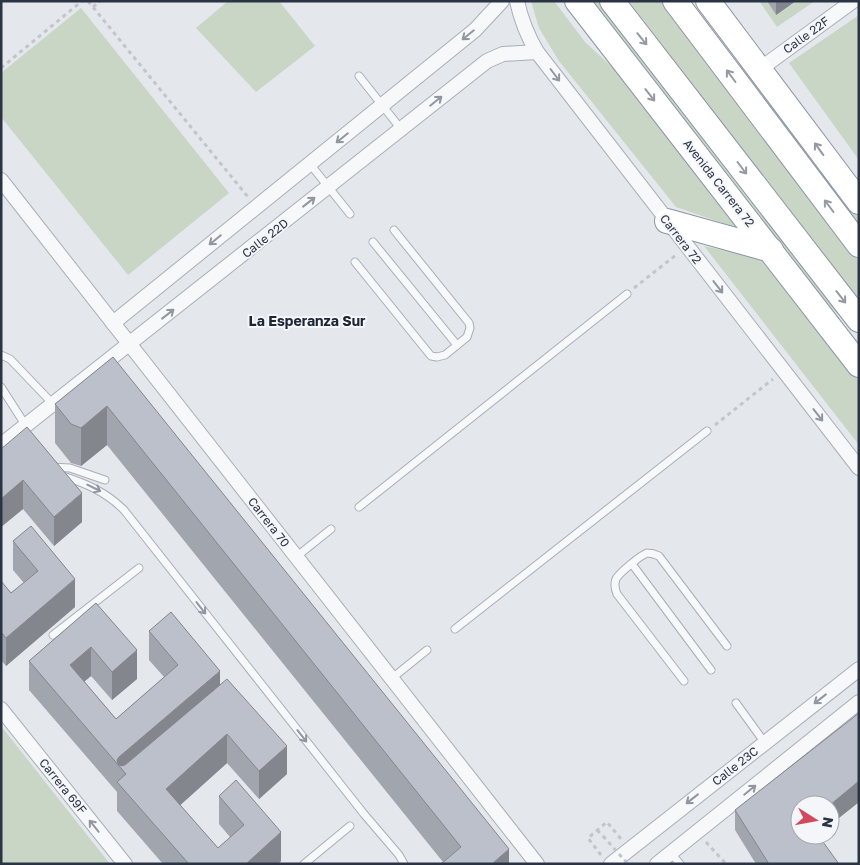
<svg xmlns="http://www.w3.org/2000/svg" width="860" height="865" viewBox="0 0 860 865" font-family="'Golos Text',sans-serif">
	<rect width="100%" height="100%" fill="#e4e7ec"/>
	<!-- green -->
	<g fill="#c9d6c5">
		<polygon points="228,1 279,1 315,46 256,92 196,28"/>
		<polygon points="531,1 554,1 585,42 633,86 743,230 676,207 559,61 539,28"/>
		<polygon points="587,1 602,1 859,331 859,334 827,304"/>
		<polygon points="629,1 661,1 859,260 859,304"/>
		<polygon points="759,1 767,1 776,15 797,1 815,1 777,27"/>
		<polygon points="81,8 229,193 128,275 1,117 1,73"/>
		<polygon points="859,15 859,160 789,63"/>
		<polygon points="720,49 747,71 859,215 859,228"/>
		<polygon points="704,246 767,260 859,381 859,445"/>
		<polygon points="1,726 110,864 2,864"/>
	</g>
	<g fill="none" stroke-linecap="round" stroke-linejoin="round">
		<defs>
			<g id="service">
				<polyline points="359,76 401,129"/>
				<polyline points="310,164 350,214"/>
				<polyline points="373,242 457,345"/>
				<polyline points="355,262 431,356 437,357 445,355 467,337 470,328 469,323 394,230"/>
				<polyline points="1,355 10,359 53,404"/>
				<polyline points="1,387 26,426"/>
				<polyline points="51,467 70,468 105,480"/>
				<path d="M63,476C87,484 106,492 124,510L364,814L399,855L404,864"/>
				<polyline points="359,507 627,294"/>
				<polyline points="296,557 331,529"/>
				<polyline points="632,564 711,670"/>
				<polyline points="455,629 707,431"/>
				<polyline points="53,635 139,568"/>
				<polyline points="391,679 427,650"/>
				<path d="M684,681L617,594C615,589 614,584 616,579C619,573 641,555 647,553C652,553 655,554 659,556L727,646"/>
				<polyline points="736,703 765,743"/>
				<polyline points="671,853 680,864"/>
				<polyline points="304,864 350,826"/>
			</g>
			<g id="minor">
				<path d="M517,1C521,20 527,35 537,52L859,468"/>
				<polyline points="760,69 853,1"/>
				<polyline points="1,180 537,864"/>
				<polyline points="113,323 475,30 502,1"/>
				<polyline points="1,445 487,61 503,54 537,52"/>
				<polyline points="1,709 125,864"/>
				<polyline points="611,864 859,669"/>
				<polyline points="657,864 859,702"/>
			</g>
			<g id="trunk">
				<polyline points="577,1 859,365"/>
				<polyline points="612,1 859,320"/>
				<polyline points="675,1 859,245"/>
				<polyline points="708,1 859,202"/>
				<polyline points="667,221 771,250"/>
			</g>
		</defs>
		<!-- service casing -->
		<use href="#service" stroke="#a9aeb7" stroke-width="9"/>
		<!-- minor casing -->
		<use href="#minor" stroke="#a9aeb7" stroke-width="16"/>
		<!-- trunk casing -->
		<use href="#trunk" stroke="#8b94a3" stroke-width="26"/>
		<!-- path -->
		<g stroke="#c2c5cb" stroke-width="3" stroke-dasharray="4 4" stroke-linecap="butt">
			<polyline points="88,1 248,197"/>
			<polyline points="93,7 100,1"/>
			<polyline points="1,68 82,1"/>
			<polyline points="634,288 676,255"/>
			<polyline points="715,425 773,379"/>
			<polyline points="597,830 603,836"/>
			<polyline points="706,842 726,864"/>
			<polyline points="601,855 588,838 607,822 621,839"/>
		</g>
		<!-- service -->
		<use href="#service" stroke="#f7f8fa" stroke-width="7"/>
		<!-- minor -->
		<use href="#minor" stroke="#f7f8fa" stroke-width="14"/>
		<!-- trunk -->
		<use href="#trunk" stroke="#fff" stroke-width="24"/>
		<!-- path-bridge -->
		<polyline stroke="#c2c5cb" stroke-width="3" stroke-dasharray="4 4" stroke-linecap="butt" points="603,836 628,864"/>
	</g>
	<!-- wall -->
	<g fill="#a1a5ae">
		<polygon points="767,1 796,1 776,15"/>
		<polygon points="113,357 509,864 443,862 107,445 81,466 71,463 55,443 55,404"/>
		<polygon points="1,449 82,522 54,546 23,509 1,527"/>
		<polygon points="13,541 75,607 6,666 1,660 1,581 11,593 24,583 13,570"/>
		<polygon points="96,603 137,679 112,700 91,676 84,681 116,719 164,677 149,660 149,631 220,685 287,774 259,799 227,763 180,805 218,848 230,837 219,824 219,796 281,861 278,864 163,864 117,811 117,792 29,690 29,661"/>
		<polygon points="859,713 859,802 830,825 830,805 800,835 839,864 756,864 735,830 735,810"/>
	</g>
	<!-- shaded-wall -->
	<g fill="#83868d">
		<polygon points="776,1 796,1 776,15"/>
		<polygon points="107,406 107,445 81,466 81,428"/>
		<polygon points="23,480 23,509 1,527 1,499"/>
		<polygon points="82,493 82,522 54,546 54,517"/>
		<polygon points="75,579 75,607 6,666 6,638"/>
		<polygon points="91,647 91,676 70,694 70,665"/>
		<polygon points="137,650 137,679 112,700 112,672"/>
		<polygon points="220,671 220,699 126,774 117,764 117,760 119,757"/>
		<polygon points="227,734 227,763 166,818 166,789"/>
		<polygon points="287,746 287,774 259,799 259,771"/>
		<polygon points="859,781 859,802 830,825 830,805"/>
		<polygon points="281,832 281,861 278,864 246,864"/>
		<polygon points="509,849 509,864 492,864"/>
	</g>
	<!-- building -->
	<g fill="#bbc0ca" stroke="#83868d">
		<polygon points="113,357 509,849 492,864 441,864 461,847 107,406 81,428 71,424 55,404"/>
		<polygon points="27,427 82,493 54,517 23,480 1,499 1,449"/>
		<polygon points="31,526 75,579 6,638 1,632 1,581 11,593 38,571 13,541"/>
		<polygon points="96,603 137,650 112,672 91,647 70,665 116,719 178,665 149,631 171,612 220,671 119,757 117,760 118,764 121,766 125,765 227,679 287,746 259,771 227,734 166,789 218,848 244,825 219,796 236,780 281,832 246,864 189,864 117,782 126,774 29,661"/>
		<polygon points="859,713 859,781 830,805 800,805 800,835 818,835 839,864 769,864 735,810"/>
	</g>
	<!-- one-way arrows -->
	<defs><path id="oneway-shaft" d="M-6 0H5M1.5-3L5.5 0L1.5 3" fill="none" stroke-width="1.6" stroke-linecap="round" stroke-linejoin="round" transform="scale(1.25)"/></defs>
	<g stroke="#9196a0">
		<use href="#oneway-shaft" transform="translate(468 35) rotate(141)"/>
		<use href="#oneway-shaft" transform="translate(555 75) rotate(53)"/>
		<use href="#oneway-shaft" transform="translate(436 101) rotate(-39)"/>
		<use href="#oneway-shaft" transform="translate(342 138) rotate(141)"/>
		<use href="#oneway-shaft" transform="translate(309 202) rotate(-38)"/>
		<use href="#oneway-shaft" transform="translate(215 240) rotate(141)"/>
		<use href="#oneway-shaft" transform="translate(718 287) rotate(52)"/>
		<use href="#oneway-shaft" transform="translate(168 314) rotate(-38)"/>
		<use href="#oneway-shaft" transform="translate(818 415) rotate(52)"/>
		<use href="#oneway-shaft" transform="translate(94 488) rotate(26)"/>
		<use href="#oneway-shaft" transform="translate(201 608) rotate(52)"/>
		<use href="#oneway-shaft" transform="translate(820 699) rotate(142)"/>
		<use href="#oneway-shaft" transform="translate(302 736) rotate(52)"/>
		<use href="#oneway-shaft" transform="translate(750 790) rotate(-39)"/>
		<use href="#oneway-shaft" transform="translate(692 799) rotate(142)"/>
		<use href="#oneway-shaft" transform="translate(94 826) rotate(-129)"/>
	</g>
	<g stroke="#959aa2">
		<use href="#oneway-shaft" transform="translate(642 39) rotate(51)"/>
		<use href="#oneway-shaft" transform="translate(731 76) rotate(-127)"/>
		<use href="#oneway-shaft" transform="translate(650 95) rotate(52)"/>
		<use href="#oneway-shaft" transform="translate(819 149) rotate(-126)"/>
		<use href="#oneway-shaft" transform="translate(742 168) rotate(53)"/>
		<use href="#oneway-shaft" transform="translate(829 206) rotate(-127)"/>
		<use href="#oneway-shaft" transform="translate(841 297) rotate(52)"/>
	</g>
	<g text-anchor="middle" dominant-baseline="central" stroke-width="4" stroke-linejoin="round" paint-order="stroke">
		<!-- street labels -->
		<g font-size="12" fill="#2b3445" stroke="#f4f6f9">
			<text transform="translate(806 35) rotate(-36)">Calle 22F</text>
			<text transform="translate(719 183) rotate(52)">Avenida Carrera 72</text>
			<text transform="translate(265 238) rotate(-38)">Calle 22D</text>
			<text transform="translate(681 239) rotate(52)">Carrera 72</text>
			<text transform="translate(269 522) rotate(52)">Carrera 70</text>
			<text transform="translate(735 766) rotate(-38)">Calle 23C</text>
			<text transform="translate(63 786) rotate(51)">Carrera 69F</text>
		</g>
		<!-- neighbourhood labels -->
		<g font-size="14" font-weight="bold" fill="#1d2536" stroke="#f4f6f9">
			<text x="307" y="320">La Esperanza Sur</text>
		</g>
	</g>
	<!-- border -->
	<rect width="860" height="865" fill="none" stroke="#2b3445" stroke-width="5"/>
	<!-- north arrow -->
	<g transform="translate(815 820) rotate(101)"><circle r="24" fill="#f4f6f9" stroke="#a4a8b1"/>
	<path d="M0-4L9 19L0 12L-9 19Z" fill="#d1495b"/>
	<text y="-8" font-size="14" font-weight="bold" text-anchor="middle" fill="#2b3445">N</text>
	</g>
</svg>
